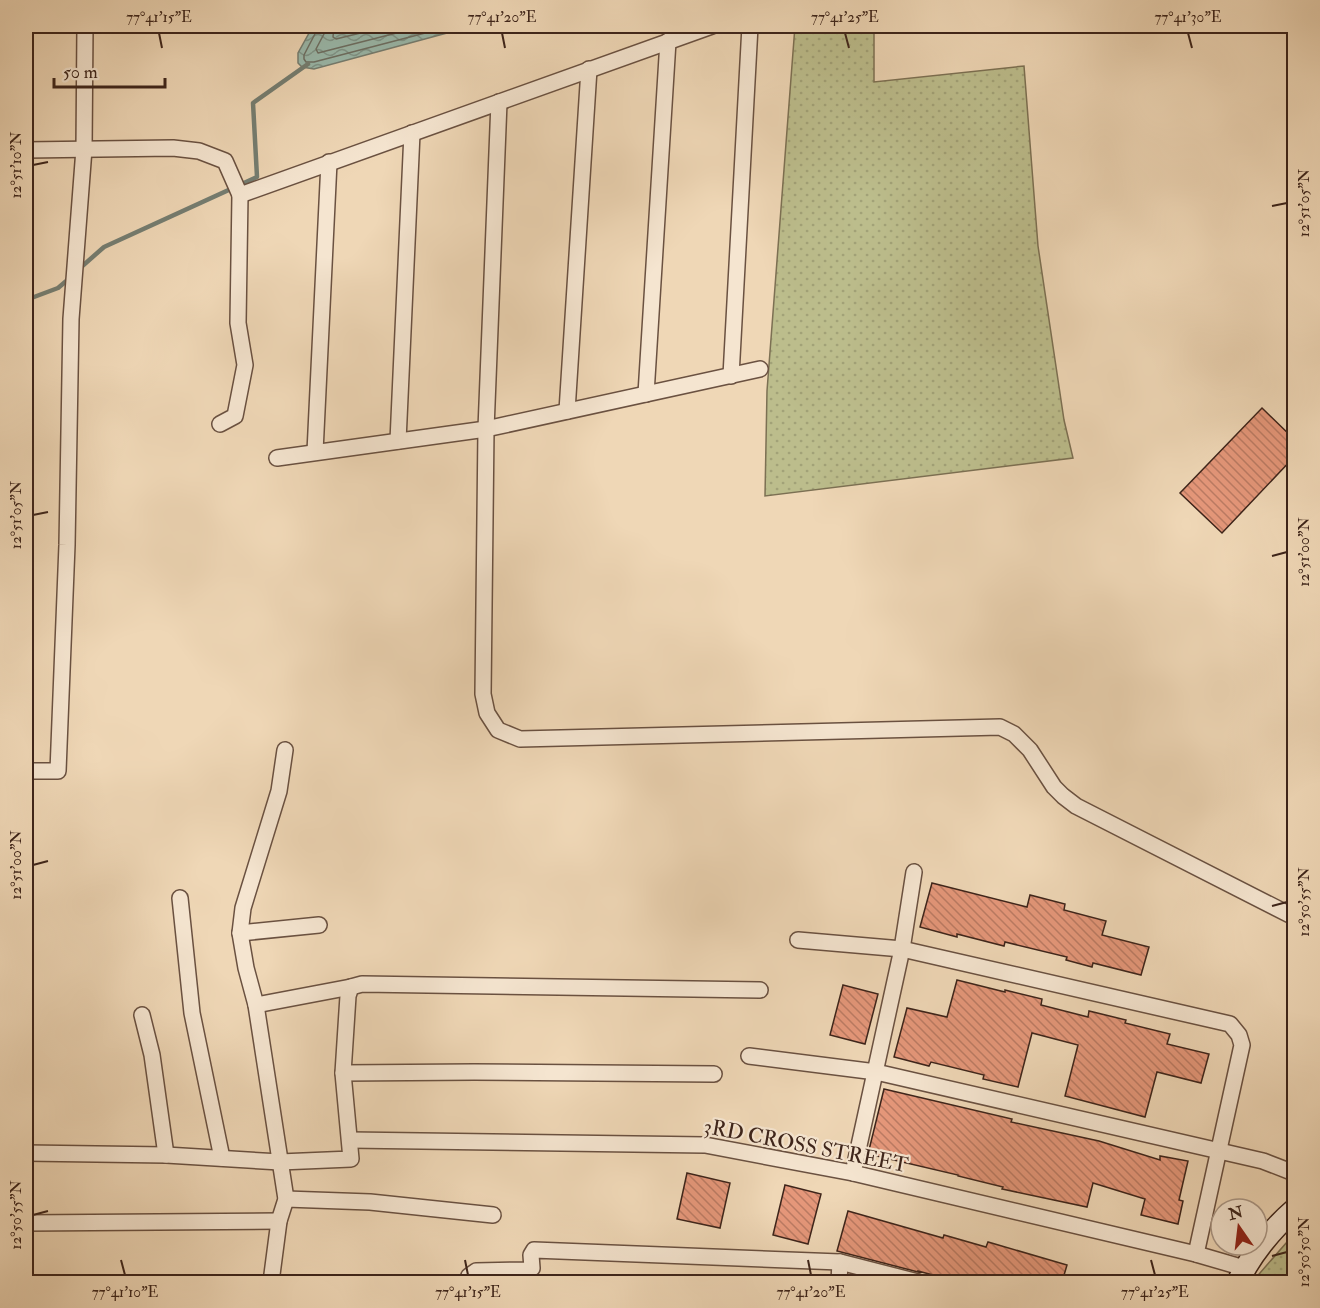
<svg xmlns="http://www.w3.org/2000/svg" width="1320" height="1308" viewBox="0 0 1320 1308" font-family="'IM FELL Double Pica',serif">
	<defs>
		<pattern id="grass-dots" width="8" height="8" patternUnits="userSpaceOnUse" patternTransform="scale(1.5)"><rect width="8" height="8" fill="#bcbd8c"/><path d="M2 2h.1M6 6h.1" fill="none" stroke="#a2a278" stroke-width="1.8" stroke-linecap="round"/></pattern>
		<pattern id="water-waves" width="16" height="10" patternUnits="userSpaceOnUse" patternTransform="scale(1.5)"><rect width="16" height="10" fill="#9abaad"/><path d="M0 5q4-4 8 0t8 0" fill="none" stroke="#7f978c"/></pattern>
		<pattern id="building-back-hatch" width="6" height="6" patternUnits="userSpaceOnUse" patternTransform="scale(1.5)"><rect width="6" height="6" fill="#e5977a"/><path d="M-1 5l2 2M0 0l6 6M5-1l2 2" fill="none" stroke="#bb7b63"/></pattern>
	</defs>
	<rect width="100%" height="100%" fill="#efd7b6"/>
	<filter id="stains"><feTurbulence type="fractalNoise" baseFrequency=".00333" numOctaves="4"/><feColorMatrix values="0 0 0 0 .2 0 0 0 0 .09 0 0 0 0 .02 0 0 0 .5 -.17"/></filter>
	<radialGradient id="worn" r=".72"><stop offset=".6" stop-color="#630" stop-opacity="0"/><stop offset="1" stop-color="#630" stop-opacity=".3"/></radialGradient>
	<!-- grass -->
	<g fill="url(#grass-dots)" stroke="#7c7053" stroke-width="1.5">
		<polygon points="795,26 874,26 874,82 1024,66 1038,246 1064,420 1073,458 765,496 767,391"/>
		<polygon points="1294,1234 1294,1282 1252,1282 1253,1281"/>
	</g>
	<!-- water -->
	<polygon fill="url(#water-waves)" stroke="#757e72" stroke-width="1.5" points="313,26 471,26 447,33 314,69 302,67 298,63 298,53"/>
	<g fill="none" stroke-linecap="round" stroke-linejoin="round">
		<!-- shore -->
		<g stroke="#6c6f64" stroke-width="1.5">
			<polyline points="318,26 317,30 304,55 304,59 306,62 314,62 452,26"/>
			<polyline points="325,26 325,32 316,49 318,53 424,26"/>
			<polyline points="334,26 333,37 336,39 389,26"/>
		</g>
		<!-- stream -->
		<g stroke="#757e72" stroke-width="4.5">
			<polyline points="79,269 104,247 257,177 253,103 308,64"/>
			<polyline points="26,300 58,288 71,277"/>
		</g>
	</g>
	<!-- building -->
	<g fill="url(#building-back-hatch)" stroke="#3d241a" stroke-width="1.5">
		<polygon points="1262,408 1294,439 1294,457 1222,533 1180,493"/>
		<polygon points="932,883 1027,907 1030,895 1065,904 1064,910 1106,921 1102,935 1149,947 1141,975 1093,963 1092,967 1066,960 1067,957 1005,942 1004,946 957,934 957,937 920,927"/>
		<polygon points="957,980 1005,992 1005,990 1042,999 1041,1005 1088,1017 1089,1011 1126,1020 1125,1023 1170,1034 1167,1044 1209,1054 1201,1083 1157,1072 1145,1117 1065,1096 1078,1045 1032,1033 1018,1087 983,1079 984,1075 931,1062 929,1066 894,1057 907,1008 947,1017"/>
		<polygon points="843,985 878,994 865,1044 830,1035"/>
		<polygon points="884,1089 1012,1119 1011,1122 1099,1141 1160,1160 1160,1156 1188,1161 1179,1200 1183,1201 1178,1224 1141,1215 1145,1199 1093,1183 1087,1207 1002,1189 1003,1187 958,1176 958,1175 868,1154"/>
		<polygon points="687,1173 730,1183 720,1228 677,1219"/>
		<polygon points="785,1185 821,1194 808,1244 773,1235"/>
		<polygon points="848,1211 943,1238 944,1235 986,1247 988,1242 1067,1265 1062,1282 978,1282 966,1279 965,1282 959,1282 918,1271 918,1272 837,1251"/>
	</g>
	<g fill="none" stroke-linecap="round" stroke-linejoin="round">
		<defs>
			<g id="minor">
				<polyline points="499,102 486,429 483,694 487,713 498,730 520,739 1000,727 1014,734 1030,750 1054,787 1063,796 1076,806 1294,917"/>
				<polyline points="26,150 173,148 199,151 225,161 240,195 712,26"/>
				<polyline points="731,376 750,26"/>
				<polyline points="646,394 668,41"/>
				<polyline points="567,411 589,69"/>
				<polyline points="220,424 235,416 245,365 238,323 240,195"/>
				<polyline points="398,441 412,133"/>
				<polyline points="315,452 329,162"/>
				<polyline points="277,458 486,429 760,369"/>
				<polyline points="26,771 58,771 67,545 71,319 84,149 85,26"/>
				<polyline points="180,898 192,1013 222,1158"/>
				<polyline points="240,933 319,925"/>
				<polyline points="798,940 902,949 1230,1024 1239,1035 1242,1045 1196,1254"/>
				<polyline points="256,1005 351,987"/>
				<polyline points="142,1015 152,1055 166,1155"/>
				<polyline points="749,1056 876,1072 1263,1161 1294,1173"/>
				<polyline points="343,1073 474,1072 714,1074"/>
				<polyline points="350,1140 705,1145 853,1173 1196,1254 1244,1268"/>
				<polyline points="26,1153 166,1155 280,1162 351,1159 343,1073 348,996 351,987 362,984 760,990"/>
				<polyline points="853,1173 902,949 914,872"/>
				<polyline points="286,1199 370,1202 493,1215"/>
				<polyline points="26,1223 279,1221"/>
				<polyline points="271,1282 279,1221 286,1199 256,1005 246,968 240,933 243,908 279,791 285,750"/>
				<polyline points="469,1282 469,1276 476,1271 527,1270 532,1268 531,1255 534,1250 840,1262 918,1282"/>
				<polyline points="839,1282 840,1262"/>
			</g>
			<path id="secondary" d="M1238,1282C1250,1256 1272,1229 1294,1210"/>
		</defs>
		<!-- minor casing -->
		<use href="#minor" stroke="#6a5141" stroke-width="18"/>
		<!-- secondary casing -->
		<use href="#secondary" stroke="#3d241a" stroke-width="24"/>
		<!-- minor -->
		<use href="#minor" stroke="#f5e5d0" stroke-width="15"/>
		<!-- secondary -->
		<use href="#secondary" stroke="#f5e5d0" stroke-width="21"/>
	</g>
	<!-- ticks -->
	<path fill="none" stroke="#3d241a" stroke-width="2" d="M159,33L162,48M502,33L505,48M845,33L849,48M1188,33L1192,48M33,165L48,162M1272,206L1287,203M33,515L48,512M1272,556L1287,552M33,865L48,861M1272,906L1287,902M33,1215L48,1211M1272,1256L1287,1252M121,1260L125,1275M465,1260L468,1275M808,1260L811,1275M1151,1260L1155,1275"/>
	<g text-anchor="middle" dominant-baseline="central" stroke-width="4.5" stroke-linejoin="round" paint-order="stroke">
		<!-- street labels -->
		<g font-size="21" fill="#3d241a" stroke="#f5e5d0">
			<text transform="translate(806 1146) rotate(11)">3RD CROSS STREET</text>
		</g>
	</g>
	<!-- margin -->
	<rect width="1320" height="1308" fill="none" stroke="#efd7b6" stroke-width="66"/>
	<!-- north arrow -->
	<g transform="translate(1239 1227) rotate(346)"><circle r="28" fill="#f5e5d0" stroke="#ab9887" stroke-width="1.5"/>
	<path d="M0-4.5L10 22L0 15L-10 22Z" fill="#8f2418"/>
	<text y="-9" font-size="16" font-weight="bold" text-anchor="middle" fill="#3d241a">N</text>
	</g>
	<!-- scale -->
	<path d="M54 78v9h111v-9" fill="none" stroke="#3d241a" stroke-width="3"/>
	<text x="63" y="78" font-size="18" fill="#3d241a" stroke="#f5e5d0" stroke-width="4.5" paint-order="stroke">50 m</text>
	<rect x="33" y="33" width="1254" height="1242" fill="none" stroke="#3d241a" stroke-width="2"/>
	<g font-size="15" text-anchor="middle" fill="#3d241a">
		<text x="159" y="22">77°41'15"E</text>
		<text x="502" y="22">77°41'20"E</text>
		<text x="845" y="22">77°41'25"E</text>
		<text x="1188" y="22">77°41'30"E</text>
		<text transform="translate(16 165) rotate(-90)" y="5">12°51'10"N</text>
		<text transform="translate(1304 203) rotate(-90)" y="5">12°51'05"N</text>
		<text transform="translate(16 515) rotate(-90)" y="5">12°51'05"N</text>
		<text transform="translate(1304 552) rotate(-90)" y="5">12°51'00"N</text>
		<text transform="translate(16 865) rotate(-90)" y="5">12°51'00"N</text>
		<text transform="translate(1304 902) rotate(-90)" y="5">12°50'55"N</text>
		<text transform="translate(16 1215) rotate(-90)" y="5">12°50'55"N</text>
		<text transform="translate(1304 1252) rotate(-90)" y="5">12°50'50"N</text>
		<text x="125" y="1297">77°41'10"E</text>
		<text x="468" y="1297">77°41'15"E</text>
		<text x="811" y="1297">77°41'20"E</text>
		<text x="1155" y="1297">77°41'25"E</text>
	</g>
	<rect width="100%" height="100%" filter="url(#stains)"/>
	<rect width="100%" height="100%" fill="url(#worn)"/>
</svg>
